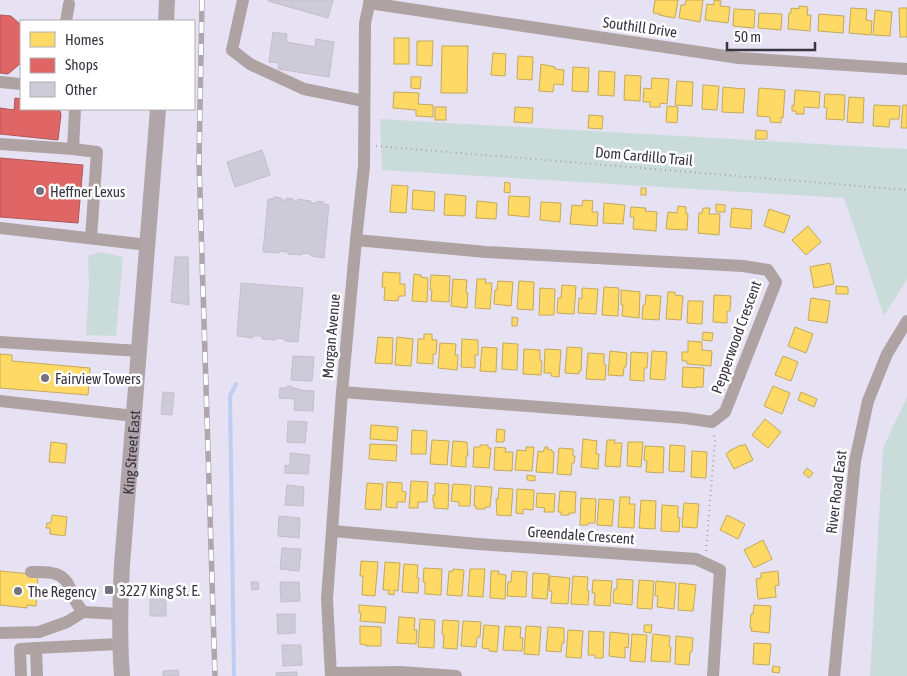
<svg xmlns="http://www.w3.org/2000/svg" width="907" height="676" viewBox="0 0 907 676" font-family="'Asap Condensed',sans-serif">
	<rect width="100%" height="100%" fill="#e6e2f3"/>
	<!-- green -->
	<g fill="#cadcda">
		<polygon points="380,119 907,149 907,279 884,316 844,198 382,170"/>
		<polygon points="100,252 123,257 116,336 86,335 89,286 88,256"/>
		<polygon points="907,397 907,676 870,676 883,448"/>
	</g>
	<!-- homes -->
	<g fill="#ffd966" stroke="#c3a85b">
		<polygon points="655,0 678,0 675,18 659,15 660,14 653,13"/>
		<polygon points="686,0 703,0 700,22 679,18 681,5 685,5"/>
		<polygon points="714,0 721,1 720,6 730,7 728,23 705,20 707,4 714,5"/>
		<polygon points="799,6 808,7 807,15 811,15 810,31 788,29 789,13 791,13 791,8 799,9"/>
		<polygon points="851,8 867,9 866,20 872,21 871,35 849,33"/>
		<polygon points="899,8 907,8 907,37 900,37"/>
		<polygon points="734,9 755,10 754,28 733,26"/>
		<polygon points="875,10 892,12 890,36 873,35"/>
		<polygon points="759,13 782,14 781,30 758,28"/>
		<polygon points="819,14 844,16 843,33 818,31"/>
		<rect x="394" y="38" width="15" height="26"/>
		<polygon points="417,41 433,41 432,66 417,65"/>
		<polygon points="442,46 468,46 467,93 441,93"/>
		<polygon points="493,53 506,54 505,76 491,75"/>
		<polygon points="518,56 533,57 532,80 517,79"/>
		<polygon points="541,64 555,67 555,69 564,70 563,85 554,84 553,92 539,91"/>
		<polygon points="573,67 589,68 588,92 572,91"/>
		<polygon points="599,71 615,72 614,96 598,95"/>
		<polygon points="625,75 641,76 640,101 624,100"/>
		<polygon points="411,77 421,77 420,89 411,88"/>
		<polygon points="652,78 669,79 667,104 660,103 660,107 650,107 650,102 643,102 644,88 651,89"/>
		<polygon points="677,81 693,82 692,106 675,105"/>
		<polygon points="703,85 719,86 717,110 702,109"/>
		<polygon points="723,87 745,89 743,113 722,112"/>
		<polygon points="759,88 785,90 783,118 781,117 781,123 770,122 770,117 757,116"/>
		<polygon points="795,90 820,92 819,108 804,107 804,114 796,114 796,111 792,111 792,105 794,106"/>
		<polygon points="394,92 419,93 418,104 433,105 433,117 416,116 416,110 393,108"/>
		<polygon points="825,94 845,95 844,120 826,119 827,108 824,107"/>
		<polygon points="849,97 864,98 863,123 847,122"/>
		<polygon points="874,105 900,106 899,119 890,119 889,127 873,126"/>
		<polygon points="903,105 907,105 907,128 901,128"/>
		<polygon points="667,106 678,107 677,123 666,122"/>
		<rect x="435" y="107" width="11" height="13"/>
		<polygon points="515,107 533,108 532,123 514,122"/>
		<polygon points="589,115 603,116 602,129 588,128"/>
		<polygon points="756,130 767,131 767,139 755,139"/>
		<polygon points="505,182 510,183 510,193 504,192"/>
		<polygon points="392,185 408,186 406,213 390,212"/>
		<rect x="641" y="188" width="5" height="7"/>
		<polygon points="413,190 435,192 434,211 412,209"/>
		<polygon points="445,194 466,196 465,216 444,215"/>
		<polygon points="509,196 530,197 529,217 508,215"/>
		<polygon points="583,200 593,201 592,212 598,212 597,226 570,224 572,205 582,206"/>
		<polygon points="477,201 497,203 496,219 476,218"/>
		<polygon points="541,202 561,203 560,222 540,220"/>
		<polygon points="604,203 625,205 623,224 603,223"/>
		<polygon points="716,204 725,205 725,212 716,212"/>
		<polygon points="678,206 686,207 686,213 688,214 687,230 666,229 668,212 677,213"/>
		<polygon points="631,207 646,208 645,211 657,212 656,231 633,229 634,217 630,217"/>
		<polygon points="703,208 710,208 709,214 720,214 719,235 698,233 699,213 702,213"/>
		<polygon points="732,208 752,210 751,229 730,227"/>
		<polygon points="769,209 790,216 784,233 764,226"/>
		<polygon points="808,226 821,242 806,255 792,240"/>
		<polygon points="830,263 834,284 814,288 810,267"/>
		<polygon points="383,272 400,273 400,284 405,284 405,296 399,296 398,301 384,300 385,287 382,287"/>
		<polygon points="414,274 421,275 421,277 428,278 427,302 412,301"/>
		<polygon points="431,275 450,276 449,302 431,301 432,290 430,290"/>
		<polygon points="453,279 467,280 466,293 468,293 467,308 451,306"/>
		<polygon points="477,279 486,279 485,283 492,283 490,309 475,308"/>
		<polygon points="498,281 513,282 511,306 494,304 495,290 497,290"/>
		<polygon points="519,281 534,282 533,310 517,309"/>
		<polygon points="562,285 576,286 574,314 557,313 558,298 561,298"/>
		<polygon points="836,286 848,287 848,294 836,294"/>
		<polygon points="604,287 619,288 618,316 602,315"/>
		<polygon points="540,288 555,289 554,315 539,315"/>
		<polygon points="582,288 598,289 596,314 578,313 579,298 582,299"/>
		<polygon points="621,290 640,292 639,318 622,316 623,305 621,305"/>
		<polygon points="668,292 675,292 675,295 683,296 681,320 666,319"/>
		<polygon points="646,295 661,296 659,320 642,319 643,305 645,305"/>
		<polygon points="714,295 731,296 730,311 727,311 727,323 713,322"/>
		<polygon points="811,298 830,301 827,323 808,320"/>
		<polygon points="688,301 703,301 702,324 687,323"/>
		<polygon points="512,317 518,318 517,326 512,326"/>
		<polygon points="795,327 813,334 806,353 788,346"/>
		<polygon points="703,332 713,333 712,341 702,340"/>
		<polygon points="424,334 432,334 432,340 437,340 436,354 433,354 433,364 417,363 418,339 424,339"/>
		<polygon points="378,337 393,338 392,364 375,363"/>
		<polygon points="397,337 413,339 411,366 395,365"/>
		<polygon points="462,339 478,340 478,355 475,355 475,368 461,367"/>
		<polygon points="688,341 702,342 702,350 712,351 711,366 687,364 687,361 682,361 682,352 688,352"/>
		<polygon points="440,343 456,344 455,355 458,355 457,370 438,368"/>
		<polygon points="503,343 518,344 517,370 502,369"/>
		<polygon points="482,347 497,348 496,372 480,371"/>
		<polygon points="567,347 582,348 581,371 579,371 579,374 565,373"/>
		<polygon points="524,349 540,350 540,361 542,361 541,375 523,374"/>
		<polygon points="545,349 561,350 559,377 551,376 551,373 544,373"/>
		<polygon points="610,351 627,353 626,367 624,367 623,376 608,375"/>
		<polygon points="652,351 667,352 665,380 650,379"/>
		<polygon points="631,352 648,353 647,368 644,368 644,381 630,380"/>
		<polygon points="588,353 604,354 604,365 606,365 605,380 586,379"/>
		<polygon points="0,354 12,355 12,361 90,368 88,395 0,388"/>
		<polygon points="783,356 798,362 791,381 775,375"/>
		<polygon points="683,367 704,368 703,387 696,387 696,388 682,387"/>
		<polygon points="773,386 790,393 782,414 764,406"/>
		<polygon points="801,392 817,399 814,407 798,400"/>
		<polygon points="765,419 781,432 768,448 752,435"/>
		<polygon points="371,425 398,427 397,441 370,439"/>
		<polygon points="497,429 505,430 504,442 496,442"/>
		<polygon points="412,430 427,431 426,454 411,454"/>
		<polygon points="583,439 597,441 596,454 599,454 598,469 581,467"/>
		<polygon points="432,440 449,441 447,465 430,464"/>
		<polygon points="607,440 615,440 614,443 622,443 620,467 605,466"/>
		<polygon points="453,441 467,442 468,456 466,456 466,467 451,466"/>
		<polygon points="51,442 67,444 65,463 49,462"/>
		<polygon points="628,442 643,442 641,467 627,466"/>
		<polygon points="370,444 397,445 396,461 369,459"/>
		<polygon points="745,444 753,460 734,469 726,454 729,452 729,451 741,445 742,446"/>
		<polygon points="480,445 488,445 488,448 491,448 489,468 473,467 474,447 480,447"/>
		<polygon points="670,445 685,446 684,472 669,471"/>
		<polygon points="645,446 664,447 663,473 646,472 647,461 644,460"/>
		<polygon points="495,447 506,448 505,452 513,452 512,471 494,470"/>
		<polygon points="526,447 534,447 532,471 515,470 517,450 526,451"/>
		<polygon points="545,447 548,447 547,449 552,450 552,452 554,452 553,473 536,472 538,451 543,452"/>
		<polygon points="559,448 573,449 573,456 575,456 574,463 572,463 571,475 557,474"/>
		<polygon points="692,451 707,452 706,478 691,477"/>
		<polygon points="807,468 813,473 809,478 803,473"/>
		<polygon points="527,475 535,476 535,481 527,480"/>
		<polygon points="411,481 428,482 427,502 418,502 418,508 409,508"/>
		<polygon points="387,482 402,483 402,491 406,492 405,502 397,502 397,508 386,507"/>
		<polygon points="367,483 383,484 381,510 365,509"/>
		<polygon points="435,483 449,484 448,509 434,508 434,502 433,502 433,495 435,495"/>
		<polygon points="453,484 471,485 470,506 459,506 459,502 451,501"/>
		<polygon points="475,486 492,487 490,507 485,507 485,509 476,509 476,506 474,506"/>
		<polygon points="499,488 513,489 511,516 497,515 496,499 498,499"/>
		<polygon points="517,489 534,490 533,510 523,509 523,514 516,513"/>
		<polygon points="560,491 576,492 575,513 569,513 569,515 561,515 561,512 558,512"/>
		<polygon points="537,493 555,494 554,512 544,512 545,508 536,507"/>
		<polygon points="620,497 630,497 629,504 635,504 634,528 618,527"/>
		<polygon points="581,498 596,499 595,523 588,523 588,525 580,525"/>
		<polygon points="599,499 614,500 612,526 597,525"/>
		<polygon points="641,500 656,501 655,529 639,528"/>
		<polygon points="684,503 699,504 697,528 682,527"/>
		<polygon points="662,505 678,506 678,518 680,518 679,532 661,531"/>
		<polygon points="52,515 67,517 65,536 50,534 50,528 46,528 47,523 51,523"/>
		<polygon points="727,515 745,524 738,539 720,530"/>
		<polygon points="763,540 772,559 754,568 744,550"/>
		<polygon points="361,561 378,562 375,596 362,595 363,576 360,576"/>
		<polygon points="385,562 400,563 398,591 394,590 394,595 388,594 389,590 383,590"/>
		<polygon points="404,564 418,565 417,578 419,578 418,593 402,592"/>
		<polygon points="424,568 442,569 441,595 425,594 425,582 423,582"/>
		<polygon points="453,569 464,570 462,596 447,595 449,571 452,572"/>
		<polygon points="470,569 485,569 483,597 468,596"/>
		<polygon points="0,571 30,574 38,576 36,606 27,605 27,608 0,605"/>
		<polygon points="491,571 499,571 498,574 506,575 505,599 490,598"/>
		<polygon points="512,571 527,572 526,597 507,596 508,582 511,582"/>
		<polygon points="778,571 779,585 775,586 776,597 758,599 756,579 761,578 761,573"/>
		<polygon points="533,573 549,574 547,599 532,598"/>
		<polygon points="550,576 570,578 568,604 551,603 552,591 549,591"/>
		<polygon points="573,576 588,577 587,590 589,591 588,605 571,604"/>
		<polygon points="617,579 633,580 632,605 613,603 614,589 617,589"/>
		<polygon points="593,580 612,581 610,606 594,605 595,593 592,593"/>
		<polygon points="639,580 654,581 652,609 637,608"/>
		<polygon points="656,581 676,583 674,609 657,607 658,596 655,596"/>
		<polygon points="679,583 696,585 693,611 678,610"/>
		<polygon points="359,605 386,607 385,623 360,621 361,613 359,613"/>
		<polygon points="754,605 771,606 769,633 751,631 752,628 750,628 751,614 753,614"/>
		<polygon points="399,617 415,618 414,630 417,630 416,644 397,643"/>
		<polygon points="420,619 435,620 434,648 418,647"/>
		<polygon points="443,620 459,621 457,649 443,648 444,635 442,634"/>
		<polygon points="463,621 481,622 480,637 477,637 476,647 461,646"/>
		<polygon points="484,625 499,626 497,652 489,651 489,649 482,648"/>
		<polygon points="644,625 652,625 651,633 644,632"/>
		<polygon points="360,626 381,627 381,646 366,646 366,645 360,644"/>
		<polygon points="505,626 521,627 520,638 523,638 522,651 503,650"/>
		<polygon points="526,626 541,627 539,655 524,654"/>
		<polygon points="548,627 564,628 564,643 562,643 561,652 546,651"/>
		<polygon points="568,630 583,631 581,658 566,657"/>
		<polygon points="589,631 604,632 603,658 595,658 595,655 588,655"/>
		<polygon points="610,632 629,634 628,648 625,647 625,658 609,656"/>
		<polygon points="632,634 647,635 645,662 630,661"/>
		<polygon points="653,634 670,636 669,646 671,647 670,662 651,661"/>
		<polygon points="676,636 693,638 692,652 690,652 689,665 675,664"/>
		<polygon points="754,643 771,644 769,665 753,664"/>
		<polygon points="773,666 780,667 779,673 772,672"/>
	</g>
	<!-- shops -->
	<g fill="#e06666" stroke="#ae575b">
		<polygon points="0,15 11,16 21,25 21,63 8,74 0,73"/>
		<polygon points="15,98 21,99 21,109 59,109 61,114 58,140 0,134 0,108 14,110"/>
		<polygon points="0,158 83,165 78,223 0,217"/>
	</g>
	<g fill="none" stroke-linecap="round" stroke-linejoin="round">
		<!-- stream -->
		<polyline stroke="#becdf0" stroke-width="4" points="234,676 230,396 236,384"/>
	</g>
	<!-- building -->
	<g fill="#cecbd8" stroke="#c2becc">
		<polygon points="268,0 333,0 328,18 268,1"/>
		<polygon points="273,32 287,34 286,42 315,47 316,39 334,42 329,77 278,69 279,63 269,62"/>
		<polygon points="262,150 270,175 235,187 227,162"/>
		<polygon points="274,197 281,198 281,200 286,200 286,198 293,199 293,201 298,202 298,199 311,201 311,203 316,203 317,201 323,202 323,204 329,205 324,258 311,256 311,254 302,253 302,255 288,254 288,252 280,251 279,253 263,252 268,199 274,199"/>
		<polygon points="175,257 188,257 189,305 171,302"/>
		<polygon points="241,283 303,288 298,342 285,341 285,339 276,338 275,340 262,339 262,336 253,336 253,338 237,336"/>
		<polygon points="293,356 314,357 312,381 291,380"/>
		<polygon points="287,386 292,386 292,388 299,389 299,390 314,391 313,411 294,410 295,399 279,398 280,388 287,388"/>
		<polygon points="163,392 174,393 172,415 161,414"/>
		<polygon points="288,421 307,422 305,443 287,442"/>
		<polygon points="290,453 310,455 308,474 285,473 285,465 290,466"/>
		<polygon points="287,485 304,487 303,506 285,505"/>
		<polygon points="279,516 300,518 299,538 278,536"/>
		<polygon points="282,548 301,549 299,571 280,569"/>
		<polygon points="251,582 258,582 259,589 252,590"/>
		<polygon points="280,582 299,582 300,601 281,602"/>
		<polygon points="150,598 166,599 166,616 150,616"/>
		<polygon points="277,614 295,614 295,633 278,634"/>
		<polygon points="282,645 301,645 302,665 283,666"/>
		<polygon points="178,670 179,676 163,676 163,671"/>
		<polygon points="297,672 297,676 276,676 276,673"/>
	</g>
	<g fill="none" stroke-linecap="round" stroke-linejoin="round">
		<!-- path -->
		<g stroke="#aaa1a4" stroke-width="2" stroke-dasharray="1 4" stroke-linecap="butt">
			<polyline points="376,146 907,190"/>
			<polyline points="706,551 715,440 714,434"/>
		</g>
		<!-- minor -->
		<g stroke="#afa2a3" stroke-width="12">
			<polyline points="243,0 232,50 250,64 304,89 364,101"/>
			<polyline points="369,3 739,58 907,69"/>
			<polyline points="66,21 69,4"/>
			<polyline points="0,82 21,84"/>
			<polyline points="0,144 73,149 97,152 91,238"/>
			<polyline points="73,149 75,109"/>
			<polyline points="0,228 148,245"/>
			<polyline points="0,342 139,351"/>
			<polyline points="342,392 685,418 712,422 725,412 776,282 768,270 743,266 486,252 356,240"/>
			<polyline points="0,401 134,416"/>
			<polyline points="333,531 478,544 696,559 720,570 713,676"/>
			<path d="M31,572C39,572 48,571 56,574C69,578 71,592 76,602C78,606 81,609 83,612"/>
			<polyline points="0,633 39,632 67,622 83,612 119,614"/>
			<polyline points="331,673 400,672 456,676"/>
			<polyline points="21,676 20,649 36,648"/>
			<polyline points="37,676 36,648 119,644"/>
			<polyline points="331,676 327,599 342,392 356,240 364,166 365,23 370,0"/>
			<polyline points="834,676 855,461 868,401 887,354 907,321"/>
		</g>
		<!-- major -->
		<g stroke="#b0a5a8" stroke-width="16">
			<polyline points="166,21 167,0"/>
			<path id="s1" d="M122,676C119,638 120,603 122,565L158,109"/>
		</g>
		<defs>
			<polyline id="rail" points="202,0 199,161 215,676"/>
		</defs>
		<!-- rail casing -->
		<use href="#rail" stroke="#afa6ad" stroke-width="5.5"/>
		<!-- rail -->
		<use href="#rail" stroke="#fff" stroke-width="4" stroke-dasharray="11" stroke-linecap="butt"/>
	</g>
	<!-- markers -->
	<g fill="#75717f" stroke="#fff" stroke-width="2">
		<circle cx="40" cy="191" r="5"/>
		<circle cx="45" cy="378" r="5"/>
		<rect x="104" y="585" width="10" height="10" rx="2.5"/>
		<circle cx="18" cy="591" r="5"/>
	</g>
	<g text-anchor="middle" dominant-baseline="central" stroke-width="5" stroke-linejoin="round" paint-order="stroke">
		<!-- street labels -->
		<g font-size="15" fill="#383441" stroke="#fff">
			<text transform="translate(640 27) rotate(8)">Southill Drive</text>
			<text transform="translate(644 156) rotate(5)">Dom Cardillo Trail</text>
			<text transform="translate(331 336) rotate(-85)">Morgan Avenue</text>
			<text transform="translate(736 337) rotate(-70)">Pepperwood Crescent</text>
			<text stroke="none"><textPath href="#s1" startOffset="224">King Street East</textPath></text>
			<text transform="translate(836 492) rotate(-83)">River Road East</text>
			<text transform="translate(581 535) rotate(4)">Greendale Crescent</text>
		</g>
		<!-- poi labels -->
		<g font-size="15" fill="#383441" stroke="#fff" text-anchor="start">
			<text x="50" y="191">Heffner Lexus</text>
			<text x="55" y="378">Fairview Towers</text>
			<text x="119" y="590">3227 King St. E.</text>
			<text x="28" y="591">The Regency</text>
		</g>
	</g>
	<!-- legend -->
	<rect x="20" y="20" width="175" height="90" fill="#ffffff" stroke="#afaeb3"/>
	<rect x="30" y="32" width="25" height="15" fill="#ffd966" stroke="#afaeb3"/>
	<text x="65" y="45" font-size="15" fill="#383441">Homes</text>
	<rect x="30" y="58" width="25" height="15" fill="#e06666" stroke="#afaeb3"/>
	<text x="65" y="70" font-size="15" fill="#383441">Shops</text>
	<rect x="30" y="82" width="25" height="15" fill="#cecbd8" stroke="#afaeb3"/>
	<text x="65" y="95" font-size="15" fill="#383441">Other</text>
	<!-- scale -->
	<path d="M727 42v8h88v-8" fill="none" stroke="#383441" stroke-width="2.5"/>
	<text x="734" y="42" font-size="15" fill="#383441" stroke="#ffffff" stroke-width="4" paint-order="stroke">50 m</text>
</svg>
